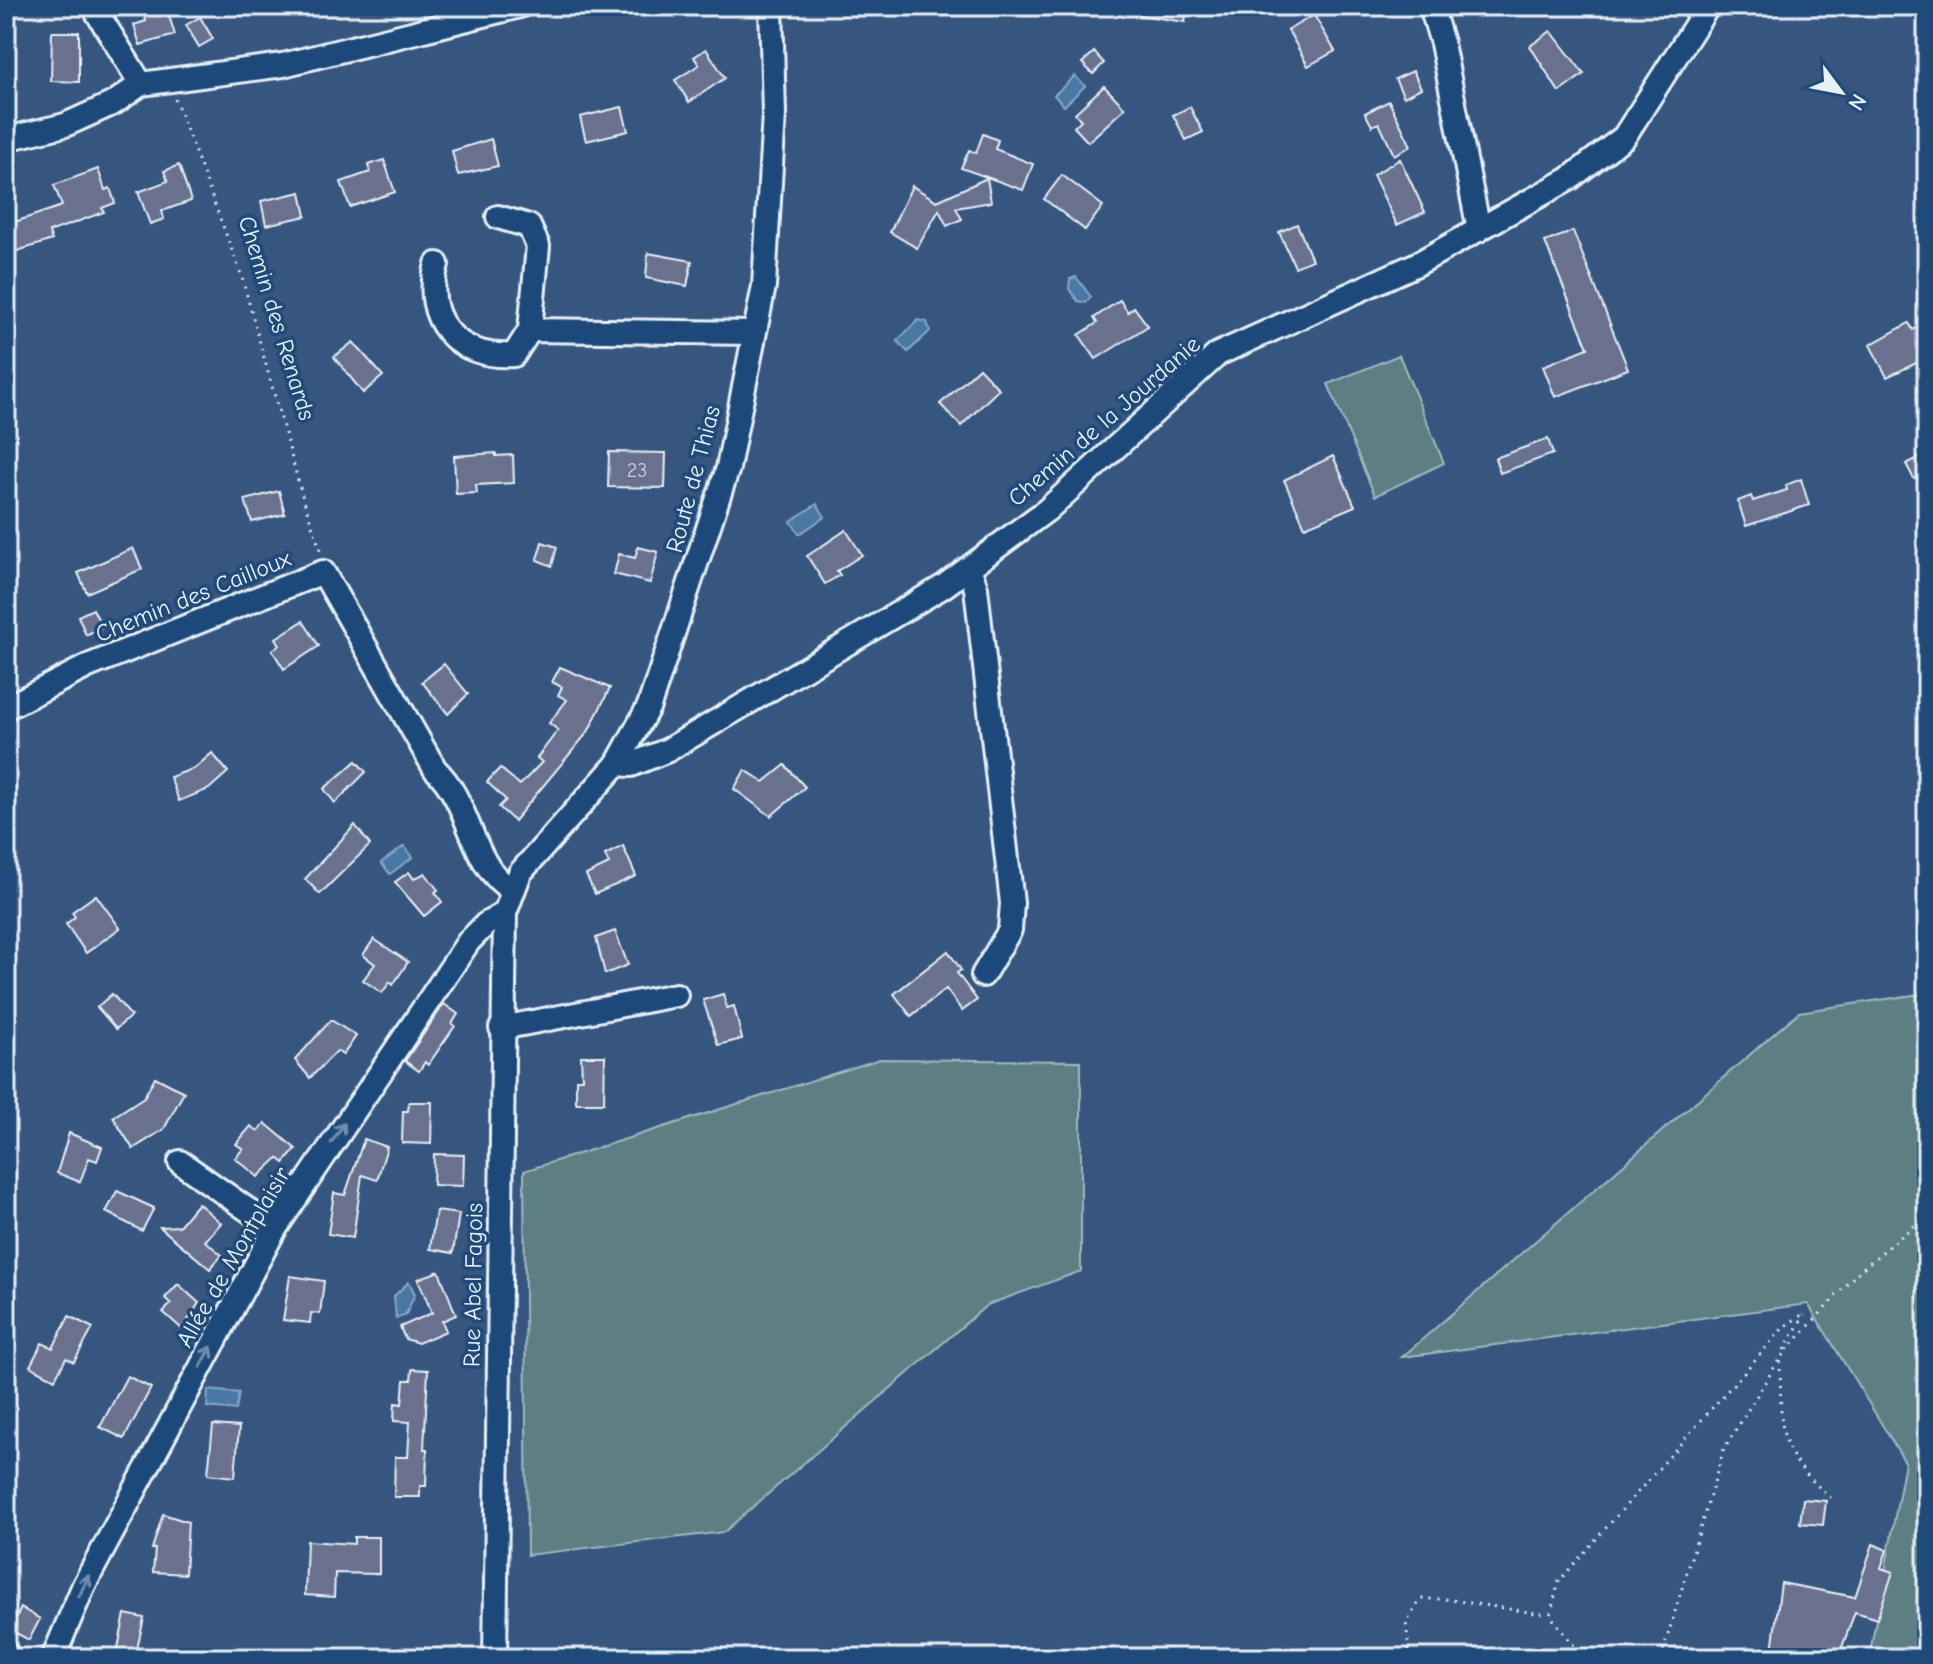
<svg xmlns="http://www.w3.org/2000/svg" width="1933" height="1664" viewBox="0 0 1933 1664" font-family="'Comic Neue',sans-serif">
	<rect width="100%" height="100%" fill="#365680"/>
	<filter id="ink" filterUnits="userSpaceOnUse"><feTurbulence type="fractalNoise" baseFrequency=".0125" numOctaves="2"/><feDisplacementMap in="SourceGraphic" scale="16" xChannelSelector="R" yChannelSelector="G"/><feConvolveMatrix kernelMatrix="1 2 1 2 8 2 1 2 1" color-interpolation-filters="sRGB"/></filter>
	<g filter="url(#ink)">
		<!-- green -->
		<g fill="#5d7f83" stroke="#a2b8be" stroke-width="2">
			<polygon points="1399,355 1444,463 1375,496 1328,384"/>
			<polygon points="1927,993 1927,1658 1869,1658 1905,1462 1808,1304 1402,1357 1799,1012"/>
			<polygon points="880,1059 1081,1061 1081,1271 987,1305 724,1532 527,1555 524,1171"/>
		</g>
		<!-- water -->
		<g fill="#4878a5" stroke="#88a8c6" stroke-width="2">
			<polygon points="1075,76 1085,86 1064,106 1054,95"/>
			<polygon points="1076,277 1091,297 1086,303 1078,301 1069,289 1070,279"/>
			<polygon points="918,320 927,322 930,331 908,352 897,341"/>
			<polygon points="817,504 825,517 799,534 791,521"/>
			<polygon points="404,846 413,857 390,874 381,863"/>
			<polygon points="409,1282 415,1294 406,1314 396,1318 394,1296"/>
			<polygon points="208,1390 239,1393 236,1410 207,1407"/>
		</g>
		<!-- building -->
		<g fill="#6a718e" stroke="#e8f1f8" stroke-width="2">
			<polygon points="166,6 175,35 140,45 134,25 146,21 144,13"/>
			<polygon points="1139,6 1187,6 1185,22 1139,15"/>
			<polygon points="1314,15 1335,51 1308,66 1288,30"/>
			<polygon points="200,17 213,39 199,47 186,25"/>
			<polygon points="1551,31 1584,74 1559,92 1530,46"/>
			<polygon points="52,32 79,32 79,82 51,81"/>
			<polygon points="706,49 725,78 689,102 675,80 699,65 694,57"/>
			<polygon points="1094,52 1104,63 1093,74 1082,63"/>
			<polygon points="1413,71 1421,88 1404,97 1395,79"/>
			<polygon points="1104,86 1125,108 1088,142 1074,127 1081,120 1075,113"/>
			<polygon points="1389,101 1411,146 1394,155 1379,123 1372,126 1365,113"/>
			<polygon points="622,107 628,131 586,141 580,117"/>
			<polygon points="1190,107 1203,132 1186,140 1173,115"/>
			<polygon points="983,134 998,140 995,149 1033,164 1023,190 961,168 969,150 976,153"/>
			<polygon points="491,139 498,166 458,175 452,151"/>
			<polygon points="1400,159 1425,212 1397,225 1373,175"/>
			<polygon points="384,160 395,192 350,207 341,182 370,172 368,165"/>
			<polygon points="179,165 191,201 162,211 164,219 150,224 138,192 168,181 164,171"/>
			<polygon points="98,169 105,190 110,188 115,203 102,208 104,212 49,232 52,240 11,253 6,225 62,206 54,185"/>
			<polygon points="1062,175 1103,206 1085,230 1044,199"/>
			<polygon points="987,178 991,202 956,208 962,219 947,226 939,210 917,248 890,232 912,186 937,201"/>
			<polygon points="301,192 306,216 266,225 261,201"/>
			<polygon points="1297,224 1312,260 1295,267 1279,232"/>
			<polygon points="1573,231 1628,369 1555,397 1543,366 1588,348 1545,242"/>
			<polygon points="648,253 692,261 687,286 646,278"/>
			<polygon points="1120,300 1128,312 1134,307 1148,326 1096,359 1079,335 1097,323 1094,318"/>
			<polygon points="1927,322 1927,358 1887,377 1870,345 1909,323 1913,330"/>
			<polygon points="353,342 383,376 363,393 334,357"/>
			<polygon points="979,368 999,389 961,426 940,404"/>
			<polygon points="1548,439 1553,454 1500,473 1495,458"/>
			<polygon points="609,452 666,453 665,488 608,487"/>
			<polygon points="496,453 496,456 513,455 514,483 476,485 477,493 456,494 454,456"/>
			<polygon points="1927,454 1927,473 1914,479 1906,464"/>
			<polygon points="1333,456 1355,506 1305,527 1284,480"/>
			<polygon points="1801,479 1809,505 1746,526 1738,501 1751,496 1753,501 1787,490 1786,485"/>
			<polygon points="279,491 285,514 252,522 245,500"/>
			<polygon points="846,530 862,555 837,571 840,575 825,584 807,556"/>
			<polygon points="542,542 557,547 552,566 537,560"/>
			<polygon points="638,547 658,552 650,583 614,574 619,554 635,558"/>
			<polygon points="133,548 142,569 87,593 78,573"/>
			<polygon points="93,609 102,627 86,635 78,616"/>
			<polygon points="303,621 319,646 284,669 272,650 280,645 276,638"/>
			<polygon points="444,664 468,694 448,714 422,682"/>
			<polygon points="560,667 610,688 588,732 514,821 499,807 506,800 487,782 500,768 520,785 542,762 537,758 558,730 549,723 567,700 558,695 562,687 552,682"/>
			<polygon points="212,753 228,772 209,789 179,801 170,777 195,768"/>
			<polygon points="356,761 366,772 335,803 324,789"/>
			<polygon points="785,765 805,787 771,816 734,789 745,770 764,782"/>
			<polygon points="355,825 370,845 320,894 305,879"/>
			<polygon points="623,846 636,876 595,894 586,875 609,864 605,855"/>
			<polygon points="409,872 414,879 425,873 438,890 435,892 442,902 424,916 395,882"/>
			<polygon points="96,895 120,928 86,953 66,924 75,917 72,912"/>
			<polygon points="615,931 628,965 605,974 596,938"/>
			<polygon points="374,939 408,962 393,985 390,982 382,993 363,980 375,964 363,955"/>
			<polygon points="948,951 961,970 957,973 977,1000 962,1011 946,989 911,1016 894,994"/>
			<polygon points="112,994 131,1016 116,1029 97,1007"/>
			<polygon points="723,994 727,1008 734,1006 742,1039 718,1045 703,1000"/>
			<polygon points="444,1004 458,1014 452,1024 455,1026 428,1065 425,1062 419,1071 405,1061"/>
			<polygon points="331,1020 356,1036 343,1055 337,1051 310,1078 295,1060"/>
			<polygon points="581,1056 605,1056 604,1103 576,1103 576,1079 582,1079"/>
			<polygon points="155,1077 184,1092 164,1129 133,1149 113,1117 144,1097"/>
			<polygon points="409,1102 432,1102 431,1144 402,1143 403,1111 408,1111"/>
			<polygon points="265,1123 296,1149 284,1163 278,1158 258,1177 235,1158 243,1149 236,1144 251,1126 258,1131"/>
			<polygon points="69,1133 102,1147 97,1161 89,1158 80,1182 57,1173"/>
			<polygon points="364,1139 387,1147 377,1180 362,1175 353,1238 328,1234 334,1193 345,1195"/>
			<polygon points="434,1154 464,1155 463,1186 433,1185"/>
			<polygon points="117,1191 154,1208 142,1231 106,1212"/>
			<polygon points="198,1203 221,1223 205,1241 222,1255 210,1269 160,1227 179,1226"/>
			<polygon points="436,1211 459,1214 453,1253 430,1249"/>
			<polygon points="439,1271 456,1315 442,1321 446,1331 418,1343 405,1339 400,1327 432,1313 418,1279"/>
			<polygon points="290,1276 324,1281 320,1314 311,1313 310,1323 283,1320"/>
			<polygon points="178,1284 199,1303 182,1329 163,1312 171,1304 165,1298"/>
			<polygon points="69,1316 93,1328 74,1362 66,1358 55,1379 30,1366 42,1343 53,1348"/>
			<polygon points="412,1369 428,1370 424,1449 427,1449 426,1486 420,1486 420,1497 394,1497 395,1457 408,1457 410,1422 394,1421 395,1403 402,1404 404,1380 411,1380"/>
			<polygon points="127,1376 151,1388 124,1439 100,1427"/>
			<polygon points="213,1425 239,1427 235,1477 208,1474"/>
			<polygon points="1803,1499 1826,1501 1823,1525 1800,1523"/>
			<polygon points="163,1514 188,1522 185,1574 153,1572 155,1549 152,1549"/>
			<polygon points="354,1537 379,1537 379,1574 335,1573 334,1597 305,1595 307,1541 354,1544"/>
			<polygon points="1873,1544 1887,1550 1881,1568 1893,1572 1877,1619 1855,1612 1838,1658 1771,1658 1781,1583 1855,1597"/>
			<polygon points="21,1608 40,1619 29,1640 10,1630"/>
			<polygon points="125,1614 144,1618 135,1658 116,1658"/>
		</g>
		<g fill="none" stroke-linecap="round" stroke-linejoin="round">
			<defs>
				<g id="minor">
					<polyline points="93,6 141,84"/>
					<polyline points="1431,6 1442,43 1479,230"/>
					<polyline points="6,139 65,125 114,103 141,84 283,65 520,6"/>
					<polyline points="498,217 529,226 538,246 530,330"/>
					<path d="M437,264C422,320 457,359 514,355L530,330L754,333"/>
					<polyline points="969,568 976,588 1012,903 1010,930 983,975"/>
					<path d="M6,708L88,666L323,572L435,769C473,805 469,865 512,890"/>
					<polyline points="617,764 631,765 668,750 944,586 1047,510 1218,354 1417,264 1569,179 1624,137 1708,6"/>
					<polyline points="501,1028 676,995"/>
					<polyline points="180,1162 275,1229"/>
					<polyline points="6,1653 10,1658"/>
					<polyline points="53,1658 84,1585 275,1229 469,941 486,924 505,913"/>
					<polyline points="495,1658 505,913 520,873 617,764 649,706 728,468 764,286 774,114 771,6"/>
				</g>
			</defs>
			<!-- minor casing -->
			<use href="#minor" stroke="#e8f1f8" stroke-width="28"/>
			<!-- path -->
			<g stroke="#e8f1f8" stroke-width="3" stroke-dasharray="2 6" stroke-linecap="butt">
				<polyline points="175,99 241,274 302,495 321,552"/>
				<polyline points="1784,1350 1804,1315"/>
				<path d="M1780,1361C1782,1434 1774,1448 1832,1499"/>
				<polyline points="1410,1658 1406,1623 1421,1599 1445,1599 1548,1615"/>
				<polyline points="1584,1658 1550,1615 1559,1581 1784,1327 1806,1312"/>
				<polyline points="1661,1658 1724,1449 1780,1358 1857,1273 1927,1215"/>
			</g>
			<!-- minor -->
			<use href="#minor" stroke="#1f4a7a" stroke-width="22"/>
		</g>
		<!-- one-way arrows -->
		<defs><path id="oneway-shaft" d="M-6 0H5M1.5-3L5.5 0L1.5 3" fill="none" stroke-width="1.6" stroke-linecap="round" stroke-linejoin="round" transform="scale(2)"/></defs>
		<g stroke="#6f8dac">
			<use href="#oneway-shaft" transform="translate(338 1133) rotate(-56)"/>
			<use href="#oneway-shaft" transform="translate(206 1357) rotate(-62)"/>
			<use href="#oneway-shaft" transform="translate(84 1586) rotate(-65)"/>
		</g>
	</g>
	<g text-anchor="middle" dominant-baseline="central" stroke-width="7" stroke-linejoin="round" paint-order="stroke">
		<!-- number labels -->
		<g font-size="20" fill="#c8d1de">
			<text x="637" y="470">23</text>
		</g>
		<!-- street labels -->
		<g font-size="24" fill="#e8f1f8" stroke="#1f4a7a">
			<text transform="translate(277 318) rotate(73)">Chemin des Renards</text>
			<text transform="translate(1104 421) rotate(-41)">Chemin de la Jourdanie</text>
			<text transform="translate(693 479) rotate(-75)">Route de Thias</text>
			<text transform="translate(193 596) rotate(-22)">Chemin des Cailloux</text>
			<text transform="translate(233 1257) rotate(-60)">Allée de Montplaisir</text>
			<text transform="translate(473 1285) rotate(-89)">Rue Abel Fagois</text>
		</g>
	</g>
	<!-- margin -->
	<rect width="1933" height="1664" fill="none" stroke="#1f4a7a" stroke-width="32"/>
	<rect x="16" y="16" width="1901" height="1632" fill="none" stroke="#e8f1f8" stroke-width="3" filter="url(#ink)"/>
	<!-- north arrow -->
	<g transform="translate(1841 92) rotate(122)" stroke="#1f4a7a" stroke-width="6" paint-order="stroke">
	<path d="M0-6L14 30L0 20L-14 30Z" fill="#e8f1f8"/>
	<text y="-12" font-size="22" font-weight="bold" text-anchor="middle" fill="#e8f1f8">N</text>
	</g>
</svg>
